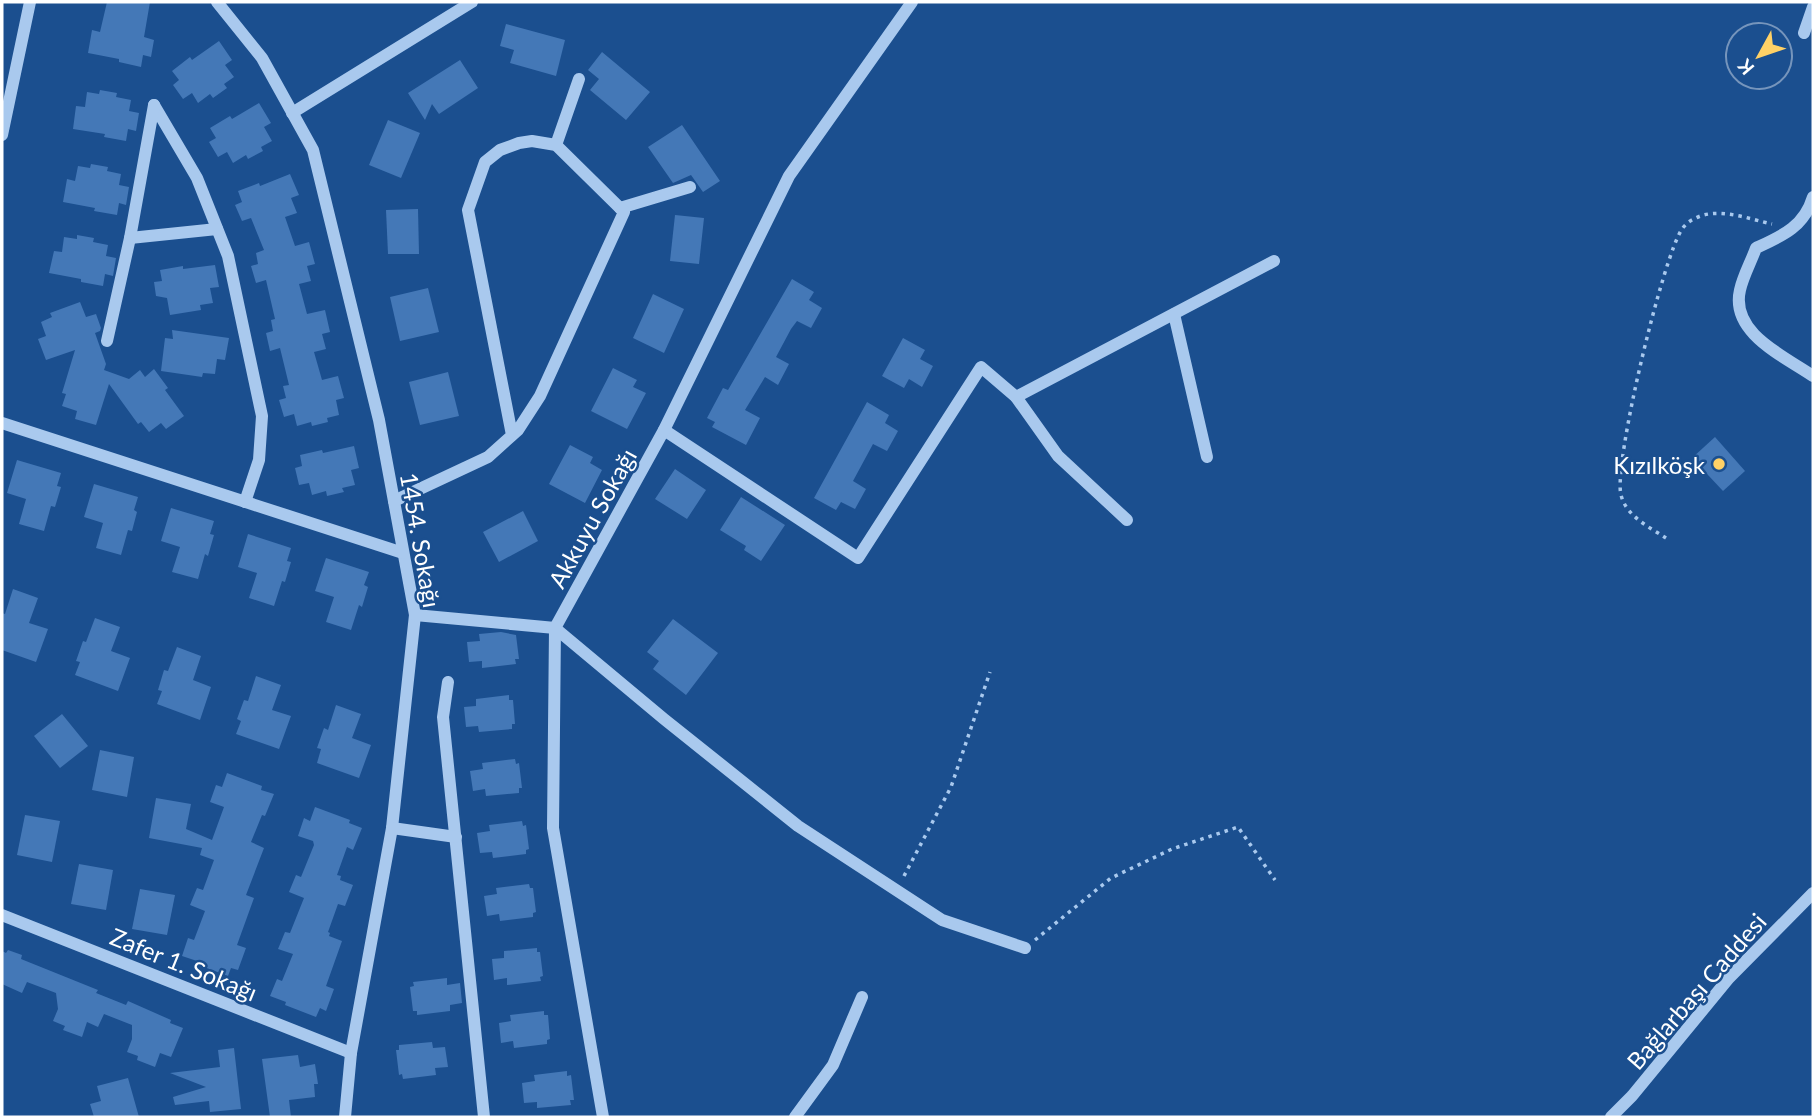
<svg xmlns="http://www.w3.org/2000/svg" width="1815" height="1119" viewBox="0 0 1815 1119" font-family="Lato,sans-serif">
	<rect width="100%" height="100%" fill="#1b4f8f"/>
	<!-- building -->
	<g fill="#4478b7">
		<polygon points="107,2 150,2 144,37 154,40 151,57 143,55 141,67 119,62 119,59 88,53 92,30 100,32"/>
		<polygon points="506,24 565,40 556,76 510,63 514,50 500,46"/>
		<polygon points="219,41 232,60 225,65 234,77 224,84 227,88 213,98 210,94 198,103 192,93 183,99 173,85 179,80 172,71 190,57 192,60"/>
		<polygon points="602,52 650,92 626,120 590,90 599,79 588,70"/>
		<polygon points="460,60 478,88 439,114 432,104 425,120 408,93"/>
		<polygon points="100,90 117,93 116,97 131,100 129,111 139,113 136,131 128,129 126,141 104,137 105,134 73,129 76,106 85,107 87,92 99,94"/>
		<polygon points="259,103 271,123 264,127 272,141 261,147 263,151 248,159 246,155 233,163 227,152 218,157 209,142 216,138 210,128 230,116 232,119"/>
		<polygon points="388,120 420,133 401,178 369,165"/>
		<polygon points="682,125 720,181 703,192 691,175 673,183 648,147"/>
		<polygon points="91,164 108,167 107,171 121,174 119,185 129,187 126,205 119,203 117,215 94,211 95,208 63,202 67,179 75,181 78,166 90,168"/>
		<polygon points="290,174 299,195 291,198 297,213 285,217 295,246 309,242 315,264 307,266 311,281 299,284 307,314 325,310 330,332 322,334 326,349 314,352 322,380 338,376 344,398 336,400 339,415 327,418 328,422 312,426 311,422 297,426 294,414 284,417 279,400 286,398 283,386 289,385 280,348 270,351 266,333 273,331 271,320 275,319 266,280 256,283 251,266 258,264 256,253 264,250 251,218 242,221 235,205 242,202 238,191 259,183 260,186"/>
		<polygon points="418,209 419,254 388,254 386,210"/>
		<polygon points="675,215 704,218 699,264 670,261"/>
		<polygon points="77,235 94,238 93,242 108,245 106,256 116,258 113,276 105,274 103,286 81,282 81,279 49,273 54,251 62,252 64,237 77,239"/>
		<polygon points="215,265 219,287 210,288 213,303 200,305 201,310 170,315 167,298 156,296 154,282 162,281 160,270 183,266 183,269"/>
		<polygon points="792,279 814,292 809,300 822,308 811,328 797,321 791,329 776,357 789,364 778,385 765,377 745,410 760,418 746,445 712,427 715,422 707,418 723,388 728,390"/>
		<polygon points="428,288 439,332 400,341 390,297"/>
		<polygon points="653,294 684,309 664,353 633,338"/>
		<polygon points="80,302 86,317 96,314 101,328 100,331 95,333 106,364 104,370 129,379 140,370 145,377 154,369 168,388 165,390 184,416 166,429 161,423 149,432 141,422 138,424 109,384 96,425 75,419 77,411 62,406 66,394 62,393 75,350 46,360 38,339 46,336 41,322 52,317 50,313"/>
		<polygon points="172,330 229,338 225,360 217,359 215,374 203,373 202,377 161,371 165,338 173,339"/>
		<polygon points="903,338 925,350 920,359 933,366 922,387 909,379 904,388 882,376"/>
		<polygon points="613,368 637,380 633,387 646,393 627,429 591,411"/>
		<polygon points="448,372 459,416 420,425 409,382"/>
		<polygon points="867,402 889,415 885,423 898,431 887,451 873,444 853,481 866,489 855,509 841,502 836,510 814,498"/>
		<polygon points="1715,437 1745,471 1723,491 1692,458"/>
		<polygon points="570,445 593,457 590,463 602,470 585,503 549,484"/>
		<polygon points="354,446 359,468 351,470 355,485 342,488 344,492 327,496 326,491 312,495 309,483 299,485 295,468 302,466 300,455 322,450 323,453"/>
		<polygon points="17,460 61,473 57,486 61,487 55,507 51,506 44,531 19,524 26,499 7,493"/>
		<polygon points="675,469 706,490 687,519 655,499"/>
		<polygon points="94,484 138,497 134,510 137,512 132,531 128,530 121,555 96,548 103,523 84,517"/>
		<polygon points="741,497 785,525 761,561 744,550 746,546 720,530"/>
		<polygon points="171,508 214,521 210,534 214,535 208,556 205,554 198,579 172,572 180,547 161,541"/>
		<polygon points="523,511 538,541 499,562 483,532"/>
		<polygon points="248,534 291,548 287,561 291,562 285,582 282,581 274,606 249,598 257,573 238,567"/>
		<polygon points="326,558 369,572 364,585 368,587 362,607 359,605 351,630 326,622 334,597 315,591"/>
		<polygon points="13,589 38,598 29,623 48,629 36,662 2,650 2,613 5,614"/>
		<polygon points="95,618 120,627 111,651 130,658 118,691 75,675 80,662 76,661 83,641 86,642"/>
		<polygon points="673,619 718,653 686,695 653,669 659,661 647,652"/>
		<polygon points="501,632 516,635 519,659 515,659 516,664 482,668 482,661 469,662 467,642 480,641 479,634"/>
		<polygon points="177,647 201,656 193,680 211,687 200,720 157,704 162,691 158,690 164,670 168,671"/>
		<polygon points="256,676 281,685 272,710 291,716 279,749 236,734 241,721 237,719 244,700 248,701"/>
		<polygon points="509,695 509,700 513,700 515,724 512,724 512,729 479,732 478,726 466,727 464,707 476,706 476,699"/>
		<polygon points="336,705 361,714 352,738 371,745 359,778 317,763 321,749 317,748 324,728 328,730"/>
		<polygon points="62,714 88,746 60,768 34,736"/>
		<polygon points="100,750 134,757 127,797 92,790"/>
		<polygon points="515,759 516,764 519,763 522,788 519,788 519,793 486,796 485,789 473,791 470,771 483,769 482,763"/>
		<polygon points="227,773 262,786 261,790 274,794 265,816 262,815 251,842 264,848 246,895 254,898 237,945 246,948 238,970 231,968 228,976 196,964 197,961 182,956 188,938 194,940 205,911 190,905 197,888 203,890 214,860 200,855 202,848 149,838 156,798 191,804 186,829 212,840 224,807 210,802 216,785 222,787"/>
		<polygon points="315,807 350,820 349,823 362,828 353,850 347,847 337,875 341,876 340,880 353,885 345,906 338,904 328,932 330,933 329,936 342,941 326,986 334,989 326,1011 320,1008 316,1017 285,1005 286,1002 270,996 277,979 282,981 293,954 278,949 285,932 290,933 304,898 289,892 296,875 301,877 314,845 313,841 298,836 304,818 310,821"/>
		<polygon points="25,815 60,821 52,862 17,855"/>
		<polygon points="522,821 523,826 526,825 529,849 526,850 526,854 493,858 492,852 480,853 477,833 490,831 489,825"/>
		<polygon points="79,864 113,870 106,910 71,904"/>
		<polygon points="529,884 530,888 533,888 536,912 533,913 533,917 500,921 499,914 487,916 484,896 497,894 496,888"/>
		<polygon points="140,889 175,895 167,935 132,929"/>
		<polygon points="537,948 537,952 540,952 543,976 540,977 541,981 507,985 507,978 494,980 492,959 504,958 504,951"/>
		<polygon points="8,950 22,955 21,959 98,990 96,993 126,1005 128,1001 171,1020 170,1023 183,1028 171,1057 160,1053 155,1067 137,1060 138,1056 127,1052 132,1039 132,1025 104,1014 98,1027 87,1022 82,1037 63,1030 65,1026 53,1021 58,1009 56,993 27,982 22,993 2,984 2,951 6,953"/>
		<polygon points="447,978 447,985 460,983 462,1003 450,1005 450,1011 417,1015 417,1011 413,1011 410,987 414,986 413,982"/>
		<polygon points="544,1011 544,1015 548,1015 550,1039 547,1040 547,1044 514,1048 513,1041 501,1043 499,1023 511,1021 510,1015"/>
		<polygon points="432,1042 433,1048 445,1047 448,1067 435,1068 436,1075 403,1079 402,1074 399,1075 396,1050 399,1050 399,1045"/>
		<polygon points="234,1048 241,1109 210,1112 209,1101 175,1105 173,1097 206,1087 170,1073 220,1067 218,1050"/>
		<polygon points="298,1055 300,1067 315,1064 318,1084 314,1084 315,1097 289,1100 291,1117 270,1117 262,1059"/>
		<polygon points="567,1071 567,1076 571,1075 574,1100 570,1100 571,1105 537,1108 537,1102 524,1103 522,1083 535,1081 534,1075"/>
		<polygon points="128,1078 139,1117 94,1117 90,1104 101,1101 97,1086"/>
	</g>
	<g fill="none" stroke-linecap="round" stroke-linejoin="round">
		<!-- path -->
		<g stroke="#a9c9ee" stroke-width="3.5" stroke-dasharray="3.5 5" stroke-linecap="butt">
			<path d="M1666,538C1649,527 1626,516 1621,495C1613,464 1663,257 1682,229C1685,225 1689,221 1694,219C1716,206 1749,219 1772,224"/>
			<polyline points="904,876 951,787 990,672"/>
			<polyline points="1035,940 1111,878 1172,849 1238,827 1275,880"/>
		</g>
		<!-- minor -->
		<g stroke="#a9c9ee" stroke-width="12">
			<polyline points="217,2 262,58 313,150 379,420 415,615 392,828 351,1053 345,1117"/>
			<polyline points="1804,33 1813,7"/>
			<polyline points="154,105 197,178 228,256 262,416 259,460 245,502"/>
			<polyline points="292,113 472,2"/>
			<polyline points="2,135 30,2"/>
			<polyline points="556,145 579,79"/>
			<path d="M1813,197C1804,227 1782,236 1756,248C1751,262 1743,276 1740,290C1730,333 1784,356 1813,376"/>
			<polyline points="620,208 690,187"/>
			<polyline points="130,238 217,229"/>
			<polyline points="1174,314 1207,457"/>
			<polyline points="107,341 130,238 154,105"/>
			<polyline points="1016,397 1058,456 1127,520"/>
			<polyline points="2,423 403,553"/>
			<polyline points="664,430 858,558 981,367 1016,397 1274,261"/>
			<polyline points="394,501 488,457 518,430 540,396 624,212 556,145 532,141 519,143 500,150 485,162 468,210 512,435"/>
			<polyline points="415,615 555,628 664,719 798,826 942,920 1025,948"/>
			<polyline points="448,682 443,717 484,1117"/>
			<polyline points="392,828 456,837"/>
			<polyline points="2,915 351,1053"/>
			<polyline points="603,1117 553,828 555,628 664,430 789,176 912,2"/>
			<polyline points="795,1117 833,1065 862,997"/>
			<polyline points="1611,1117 1632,1096 1729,978 1813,893"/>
		</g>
	</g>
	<!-- markers -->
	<circle fill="#ffd166" stroke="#1b4f8f" stroke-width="2.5" cx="1719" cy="464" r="7"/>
	<g text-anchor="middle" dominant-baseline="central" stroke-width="5" stroke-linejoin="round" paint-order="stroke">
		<!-- poi labels -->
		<g font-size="24" fill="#fff" stroke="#1b4f8f" text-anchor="end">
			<text x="1705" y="464">Kızılköşk</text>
		</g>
		<!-- street labels -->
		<g font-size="24" fill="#fff" stroke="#1b4f8f">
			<text transform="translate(592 518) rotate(-61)">Akkuyu Sokağı</text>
			<text transform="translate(421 540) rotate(80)">1454. Sokağı</text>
			<text transform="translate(184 964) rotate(22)">Zafer 1. Sokağı</text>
			<text transform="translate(1696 991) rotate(-49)">Bağlarbaşı Caddesi</text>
		</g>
	</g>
	<!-- border -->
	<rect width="1815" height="1119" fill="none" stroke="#ffffff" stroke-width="7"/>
	<!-- north arrow -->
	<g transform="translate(1759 56) rotate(230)"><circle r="33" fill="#1b4f8f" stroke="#7695bc" stroke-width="2"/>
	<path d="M0-5L12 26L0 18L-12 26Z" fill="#ffd166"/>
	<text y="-10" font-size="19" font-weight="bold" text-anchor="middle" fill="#ffffff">K</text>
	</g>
</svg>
